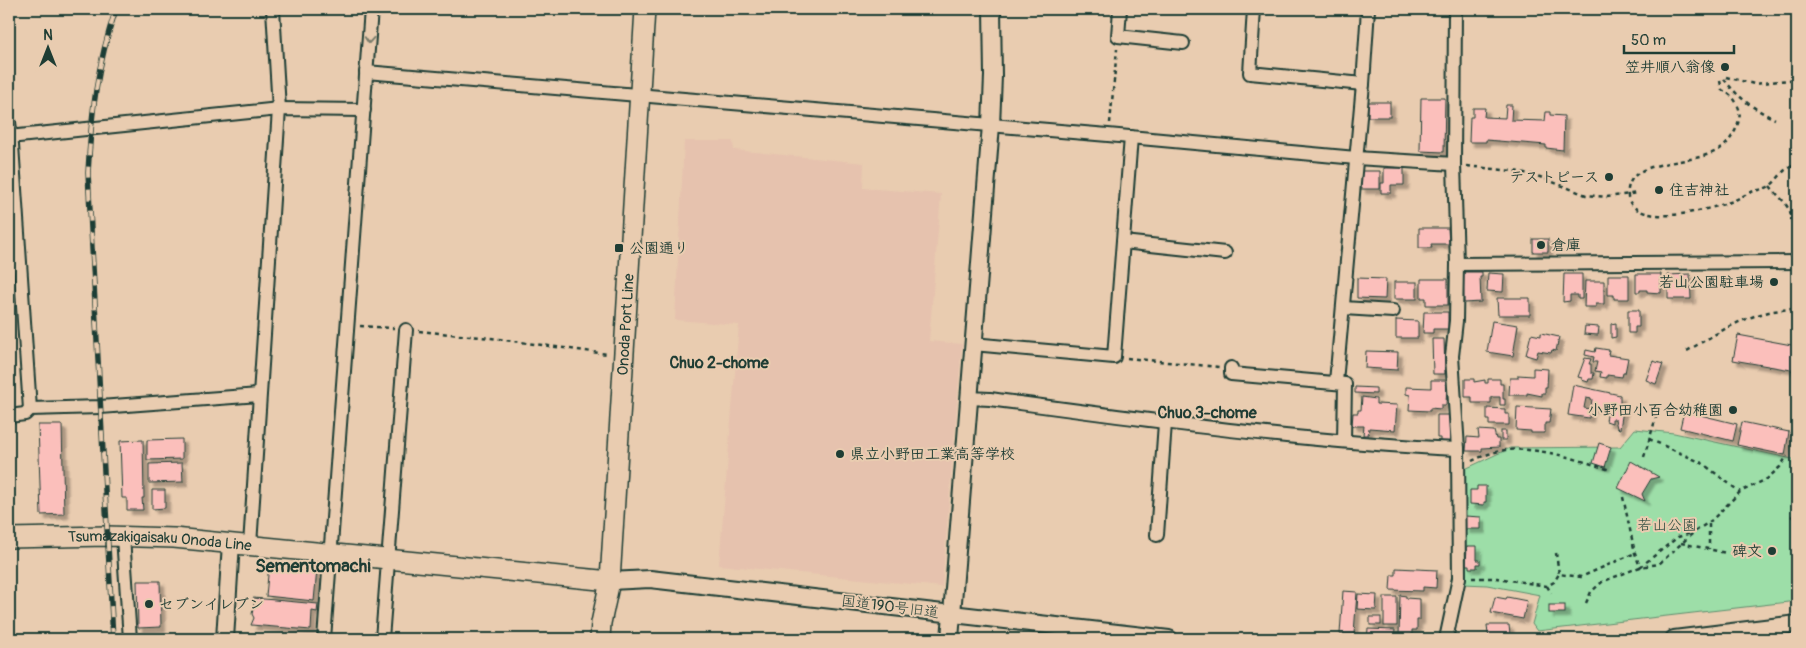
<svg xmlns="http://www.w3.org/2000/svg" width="1806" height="648" viewBox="0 0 1806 648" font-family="Pangolin,'Klee One',sans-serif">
	<defs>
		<filter id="shadow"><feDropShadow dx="4.5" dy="4.5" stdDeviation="1" flood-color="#0004"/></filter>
	</defs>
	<rect width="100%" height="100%" fill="#e9ccb0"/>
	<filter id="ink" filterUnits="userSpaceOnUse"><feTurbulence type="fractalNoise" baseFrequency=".02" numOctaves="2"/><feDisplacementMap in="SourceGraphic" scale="10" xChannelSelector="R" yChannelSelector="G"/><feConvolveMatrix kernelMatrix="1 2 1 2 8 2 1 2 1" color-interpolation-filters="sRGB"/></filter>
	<g filter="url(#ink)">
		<!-- built -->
		<polygon fill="#e6c2ae" points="684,141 733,141 734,150 864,163 863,188 941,194 929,341 962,344 942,587 719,565 739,325 675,320"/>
		<!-- green -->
		<polygon fill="#9ddea8" stroke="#5e8e6e" points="1635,429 1674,433 1797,460 1797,601 1537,631 1532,624 1540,595 1487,585 1464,584 1465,469 1510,448 1620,447"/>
		<!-- building -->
		<g fill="#fbbfbb" stroke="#1f3d34" filter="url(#shadow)">
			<polygon points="1421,98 1445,98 1444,152 1420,151"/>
			<rect x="1368" y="102" width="22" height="15"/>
			<polygon points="1506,105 1512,105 1511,120 1545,121 1546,112 1550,112 1550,115 1564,116 1563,150 1546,148 1546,145 1486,140 1486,142 1469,142 1470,117 1473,117 1473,108 1485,108 1484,117 1505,118"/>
			<polygon points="1384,168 1404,168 1404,185 1391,185 1391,193 1381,193 1381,183 1384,183"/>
			<polygon points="1360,171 1380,171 1380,189 1361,189"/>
			<polygon points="1419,228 1448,228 1449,244 1431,244 1432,248 1419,248"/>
			<rect x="1533" y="239" width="15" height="13"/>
			<polygon points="1463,272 1482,272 1482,277 1480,277 1481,302 1464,303"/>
			<polygon points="1488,273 1504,274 1503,292 1487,291"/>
			<polygon points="1564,274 1582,274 1582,299 1578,299 1578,295 1570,295 1570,301 1563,302"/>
			<polygon points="1636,274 1661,274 1661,293 1647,292 1647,290 1640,290 1640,292 1636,292"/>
			<polygon points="1690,274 1691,299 1668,299 1668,275"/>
			<polygon points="1608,275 1629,275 1629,299 1614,299 1614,295 1608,295"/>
			<polygon points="1357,278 1386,279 1385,299 1357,298"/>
			<polygon points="1421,279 1448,279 1448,305 1426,305 1426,298 1421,298"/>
			<polygon points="1585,281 1604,281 1604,304 1596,304 1596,307 1584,307"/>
			<rect x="1394" y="282" width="23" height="17"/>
			<polygon points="1497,298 1530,298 1530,315 1498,315"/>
			<polygon points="1628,310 1639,310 1639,327 1635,327 1635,333 1628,333"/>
			<polygon points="1424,312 1448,312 1448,329 1433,329 1433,333 1423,333"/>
			<polygon points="1396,320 1418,321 1418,338 1396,338"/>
			<polygon points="1492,321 1518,325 1513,356 1487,352"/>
			<polygon points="1616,323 1616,337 1611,338 1611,324"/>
			<polygon points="1585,326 1599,327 1598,335 1584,334"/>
			<polygon points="1541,333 1559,337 1556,351 1552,350 1551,353 1538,351 1536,358 1526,355 1531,334 1541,336"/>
			<polygon points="1738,335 1797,346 1797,371 1733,360"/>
			<polygon points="1432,339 1444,339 1445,374 1433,374"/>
			<polygon points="1596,348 1609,350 1608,355 1628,358 1625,373 1623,373 1622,377 1607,375 1607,378 1600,377 1601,372 1595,371 1597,362 1593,362 1594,357 1585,355 1586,350 1595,352"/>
			<polygon points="1366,351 1398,352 1397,370 1365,368"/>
			<polygon points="1585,358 1591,359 1589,364 1591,364 1591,373 1594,373 1593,379 1589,379 1588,382 1582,380 1582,378 1578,377"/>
			<polygon points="1653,361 1663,364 1656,384 1646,380"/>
			<polygon points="1533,368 1548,369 1547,387 1545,387 1545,393 1542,393 1542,396 1527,393 1527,395 1509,395 1510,378 1518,378 1518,375 1533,376"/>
			<polygon points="1465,379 1474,379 1474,382 1485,380 1485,383 1488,383 1488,379 1500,379 1500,384 1503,384 1503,399 1505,399 1505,405 1500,405 1500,397 1491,397 1491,403 1472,403 1472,397 1465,397"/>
			<polygon points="1431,380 1447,380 1446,405 1441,405 1441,409 1430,408 1430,411 1409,410 1410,395 1406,394 1406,387 1431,388"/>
			<polygon points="1573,385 1620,395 1620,410 1623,410 1620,429 1617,428 1615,419 1612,419 1612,423 1606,421 1608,410 1591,407 1592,399 1586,398 1584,408 1590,409 1589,418 1568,415"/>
			<polygon points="1355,387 1376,388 1376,394 1355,393"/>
			<polygon points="1362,397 1376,399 1376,404 1397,405 1395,430 1369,428 1368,435 1363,435 1364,426 1352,426 1353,413 1358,413 1358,410 1361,410"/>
			<polygon points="1517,407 1551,409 1549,423 1545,423 1545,433 1531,433 1531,431 1516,430"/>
			<polygon points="1487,408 1505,409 1505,414 1509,414 1509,425 1489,425 1489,420 1487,420"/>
			<polygon points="1684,411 1737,424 1733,441 1680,428"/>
			<polygon points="1437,415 1450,415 1450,443 1440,443 1440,438 1437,438"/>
			<polygon points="1742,422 1789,432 1785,455 1737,445"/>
			<polygon points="38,425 62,425 64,514 41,515"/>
			<polygon points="1478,430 1494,431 1496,439 1499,439 1499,447 1482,448 1482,451 1466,451 1467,437 1479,438"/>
			<rect x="1501" y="431" width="5" height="9"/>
			<polygon points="182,439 182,459 147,460 147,440"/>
			<polygon points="143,440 144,498 142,498 143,510 127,510 127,498 122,498 120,441"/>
			<polygon points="1599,443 1611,447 1605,467 1593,463"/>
			<polygon points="1631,461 1659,477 1651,479 1642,494 1645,501 1618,488"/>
			<polygon points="182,463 183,482 149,483 149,464"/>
			<polygon points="1477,486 1486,486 1486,502 1484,502 1484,505 1470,504 1470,490 1477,490"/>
			<polygon points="152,490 165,490 165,508 152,509"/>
			<polygon points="1465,516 1481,517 1481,529 1465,529"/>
			<polygon points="1467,546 1477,546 1477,560 1480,560 1480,564 1477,564 1477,568 1469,568 1469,565 1466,565"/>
			<polygon points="269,565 317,569 314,601 266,596"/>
			<polygon points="1396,568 1437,570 1436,588 1423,587 1423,591 1390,590 1391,575 1396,575"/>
			<polygon points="137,581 160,581 161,627 138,628"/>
			<polygon points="1343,591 1357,592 1354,634 1340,634"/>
			<polygon points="1358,594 1377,595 1376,610 1357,609"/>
			<polygon points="1400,595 1406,596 1406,598 1420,599 1420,620 1417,620 1417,630 1412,630 1412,636 1399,636"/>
			<rect x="1384" y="597" width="13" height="29"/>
			<polygon points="1495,597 1506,599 1507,597 1527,601 1523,619 1491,613"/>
			<polygon points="253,598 318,604 317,612 312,611 311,630 251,625 254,618 252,614 255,600 253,600"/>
			<rect x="1549" y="605" width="16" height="8"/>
			<rect x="1370" y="617" width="11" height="8"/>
			<polygon points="1487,625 1509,625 1510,635 1491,637 1488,634"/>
			<polygon points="1368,629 1395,630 1394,639 1367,638"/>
		</g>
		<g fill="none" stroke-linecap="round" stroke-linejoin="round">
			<defs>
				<g id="minor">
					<polyline points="1120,9 1118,36 1183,43"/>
					<polyline points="1254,9 1250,73 1363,84"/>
					<polyline points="366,72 1108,135 1356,158 1454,164"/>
					<polyline points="9,122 12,145 30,409"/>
					<polyline points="9,137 279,109 364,110"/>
					<polyline points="1123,242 1225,253"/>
					<polyline points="1457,264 1797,262"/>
					<polyline points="1343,308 1393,311"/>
					<polyline points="973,344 1114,357 1131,137"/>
					<polyline points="1231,368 1231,374 1345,384 1344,440"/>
					<polyline points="1336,382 1363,84 1368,9"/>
					<path d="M969,398L990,399C1146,420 1302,442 1458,449"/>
					<polyline points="9,416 25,414 30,409 100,407 259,395"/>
					<polyline points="1157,535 1165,423"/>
					<polyline points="123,537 130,639"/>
					<polyline points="250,545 279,109 273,9"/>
					<polyline points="324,639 371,9"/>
					<polyline points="382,639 406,330"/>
					<polyline points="1446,639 1459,578 1458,449 1452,356 1456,321 1457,264 1454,164 1455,9"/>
				</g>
				<g id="tertiary">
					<polyline points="610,581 650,579 1169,639"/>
					<polyline points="225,639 231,543"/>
					<polyline points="950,639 991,125 993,76 992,9"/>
					<polyline points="1674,639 1797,624"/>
				</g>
				<g id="secondary">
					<path id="s1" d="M9,538L107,536L174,538L610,581"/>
					<path id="s2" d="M600,639L601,623L610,581L645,9"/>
				</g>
			</defs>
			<!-- minor casing -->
			<use href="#minor" stroke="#1f3d34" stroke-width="16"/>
			<!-- tertiary casing -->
			<use href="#tertiary" stroke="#1f3d34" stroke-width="20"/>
			<!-- secondary casing -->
			<use href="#secondary" stroke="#1f3d34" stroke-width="22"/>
			<!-- path -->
			<g stroke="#1f3d34" stroke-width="2.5" stroke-dasharray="4 4" stroke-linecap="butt">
				<polyline points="1726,77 1754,84 1797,79"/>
				<path d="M1724,79C1737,97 1755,110 1775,119"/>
				<path d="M1720,81L1722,90C1731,94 1736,100 1739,109C1741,116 1738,124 1735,131C1732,136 1729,142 1724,146C1702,165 1647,158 1632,179C1627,186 1626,197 1631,204C1649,227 1710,209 1733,201C1740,198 1746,194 1754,191C1758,190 1764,189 1768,187C1774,184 1779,176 1784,171C1788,168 1793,166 1797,163"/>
				<polyline points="1110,123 1117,49"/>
				<polyline points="1467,166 1521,172 1540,177 1586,195 1607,197 1638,193"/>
				<path d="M1770,186C1777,195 1786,202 1790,212C1793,222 1792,231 1797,240"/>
				<polyline points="360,326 394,328"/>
				<polyline points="419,331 491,338 607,354"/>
				<path d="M1687,351C1724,329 1754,309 1797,309"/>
				<polyline points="1127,358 1219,367"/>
				<polyline points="1649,439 1702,463 1740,492"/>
				<polyline points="1644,457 1660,404"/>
				<path d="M1472,461C1482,456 1493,452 1505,450C1540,447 1577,459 1610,470"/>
				<polyline points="1623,497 1635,553 1640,567 1678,537 1691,533"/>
				<polyline points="1791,517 1797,515"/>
				<polyline points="1709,524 1709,549"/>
				<polyline points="1681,543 1726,553"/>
				<polyline points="1556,553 1559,574 1581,577 1635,553"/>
				<polyline points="1472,578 1497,578 1547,586 1554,582 1559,574"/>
				<polyline points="1547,586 1551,593"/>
				<polyline points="1586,603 1591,592 1602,582 1640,567 1659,564 1693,533 1712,520 1740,492 1767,479 1780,467 1787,456"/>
			</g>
			<!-- minor -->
			<use href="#minor" stroke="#e9ccb0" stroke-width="12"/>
			<!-- tertiary -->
			<use href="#tertiary" stroke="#e9ccb0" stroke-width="16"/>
			<!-- secondary -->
			<use href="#secondary" stroke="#e9ccb0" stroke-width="19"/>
			<defs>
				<path id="rail" d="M113,639L88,173C91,115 97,65 116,9"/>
			</defs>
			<!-- rail casing -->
			<use href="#rail" stroke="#1f3d34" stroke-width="5.5"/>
			<!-- rail -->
			<use href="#rail" stroke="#e9ccb0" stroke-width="4" stroke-dasharray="11" stroke-linecap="butt"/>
		</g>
		<!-- one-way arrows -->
		<defs><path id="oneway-chevron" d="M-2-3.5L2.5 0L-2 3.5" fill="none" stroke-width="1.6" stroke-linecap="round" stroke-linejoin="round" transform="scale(1.25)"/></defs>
		<use stroke="#7a7d6c" href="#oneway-chevron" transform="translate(369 40) rotate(94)"/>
	</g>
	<!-- markers -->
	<g fill="#1f3d34" stroke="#e9ccb0" stroke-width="2">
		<circle cx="1725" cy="67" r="5"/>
		<circle cx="1609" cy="177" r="5"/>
		<circle cx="1659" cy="190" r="5"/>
		<circle cx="1541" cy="245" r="5"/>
		<rect x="614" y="243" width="10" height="10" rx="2.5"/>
		<circle cx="1774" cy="282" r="5"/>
		<circle cx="1733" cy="410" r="5"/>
		<circle cx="840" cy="454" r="5"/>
		<circle cx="1772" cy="551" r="5"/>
		<circle cx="149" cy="604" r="5"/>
	</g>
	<g text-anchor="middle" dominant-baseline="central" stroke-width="4" stroke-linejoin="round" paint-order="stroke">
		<!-- poi labels -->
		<g font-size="15" font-weight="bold" fill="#1f3d34" stroke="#e9ccb0" text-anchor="end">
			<text x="1715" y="67">笠井順八翁像</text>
			<text x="1599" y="177">テストピース</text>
			<text x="1669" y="190" text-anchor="start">住吉神社</text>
			<text x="1551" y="245" text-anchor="start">倉庫</text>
			<text x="629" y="248" text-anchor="start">公園通り</text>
			<text x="1764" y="282">若山公園駐車場</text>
			<text x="1723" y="410">小野田小百合幼稚園</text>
			<text x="850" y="454" text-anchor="start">県立小野田工業高等学校</text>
			<text x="1762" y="551">碑文</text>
			<text x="159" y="604" text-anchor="start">セブンイレブン</text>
		</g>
		<!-- street labels -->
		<g font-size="15" fill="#1f3d34" stroke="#e9ccb0">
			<text stroke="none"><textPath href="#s2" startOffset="316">Onoda Port Line</textPath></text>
			<text stroke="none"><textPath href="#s1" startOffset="151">Tsumazakigaisaku Onoda Line</textPath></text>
			<text transform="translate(890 607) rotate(7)">国道190号旧道</text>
		</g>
		<!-- park labels -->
		<g font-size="15" fill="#25453a" stroke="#e9ccb0">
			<text x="1667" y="525">若山公園</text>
		</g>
		<!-- neighbourhood labels -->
		<g font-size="16" font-weight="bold" fill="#1f3d34" stroke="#e9ccb0">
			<text x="719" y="363">Chuo 2-chome</text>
			<text x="1207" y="413">Chuo 3-chome</text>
		</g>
		<!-- quarter labels -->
		<g font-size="18" font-weight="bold" fill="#1f3d34" stroke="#e9ccb0">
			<text x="313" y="566">Sementomachi</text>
		</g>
	</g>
	<!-- margin -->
	<rect width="1806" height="648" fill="none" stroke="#e9ccb0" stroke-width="30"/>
	<rect x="15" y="15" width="1776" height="618" fill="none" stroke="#1f3d34" stroke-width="2" filter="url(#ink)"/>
	<!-- north arrow -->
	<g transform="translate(48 48)" stroke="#e9ccb0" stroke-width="4" paint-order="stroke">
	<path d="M0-4L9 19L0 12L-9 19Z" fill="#1f3d34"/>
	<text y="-8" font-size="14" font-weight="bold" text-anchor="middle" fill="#1f3d34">N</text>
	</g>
	<!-- scale -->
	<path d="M1624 45v8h110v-8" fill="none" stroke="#1f3d34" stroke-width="2.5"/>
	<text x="1631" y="45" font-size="15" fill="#1f3d34" stroke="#e9ccb0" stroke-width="4" paint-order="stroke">50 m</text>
</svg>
